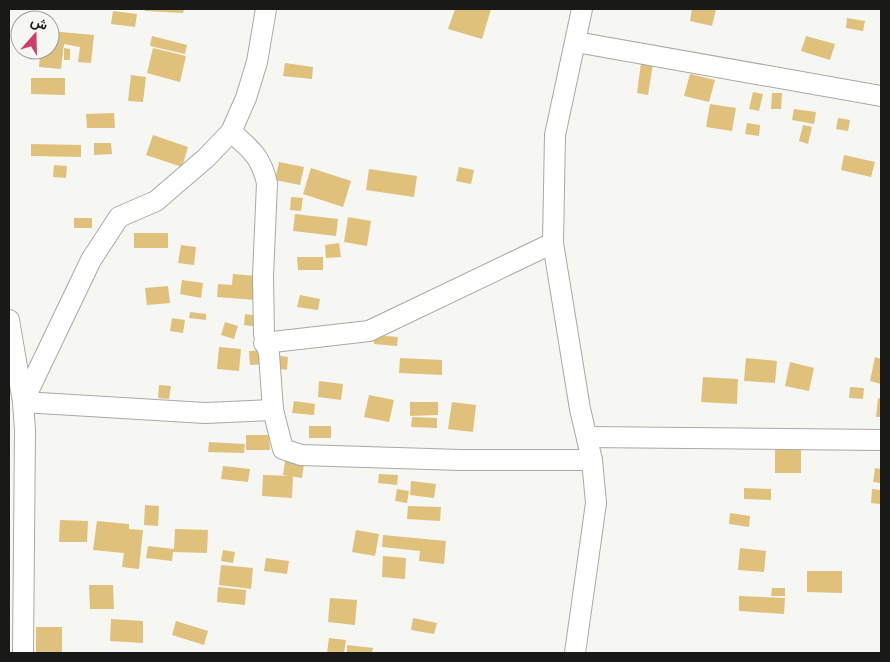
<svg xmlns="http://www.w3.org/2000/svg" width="890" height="662" viewBox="0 0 890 662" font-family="Barlow,Vazirmatn,sans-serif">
	<rect width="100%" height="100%" fill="#f6f6f2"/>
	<!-- building -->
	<g fill="#e0c17c">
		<polygon points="145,9 184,9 183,13 145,11"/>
		<polygon points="455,9 491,9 482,39 448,29"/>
		<polygon points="692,9 716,9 712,26 690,21"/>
		<polygon points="113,11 137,14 135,27 111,24"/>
		<polygon points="847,18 865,21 863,31 846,28"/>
		<polygon points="50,31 94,35 91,63 78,62 80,47 64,44 61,69 39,67 40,53 26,50 50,50"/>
		<polygon points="152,36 187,45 185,54 150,46"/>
		<polygon points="806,36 835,44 830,60 801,51"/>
		<polygon points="64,48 70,49 70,60 64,60"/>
		<polygon points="153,48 186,56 180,82 147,73"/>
		<polygon points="285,63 313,67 312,79 283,76"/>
		<polygon points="641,63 653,64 648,95 637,93"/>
		<polygon points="690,74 715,80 709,102 684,96"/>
		<polygon points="131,75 146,77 143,102 128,101"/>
		<polygon points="31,78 65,78 65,95 31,94"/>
		<polygon points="753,92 763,94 759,111 749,109"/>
		<polygon points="772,93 782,93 781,109 771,109"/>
		<polygon points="710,104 736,108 732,131 706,127"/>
		<polygon points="794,109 816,112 814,124 792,120"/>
		<polygon points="114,113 115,128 87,128 86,114"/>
		<polygon points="838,118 850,120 848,131 836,129"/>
		<polygon points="747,123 760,125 759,136 745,134"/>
		<polygon points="803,125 812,127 808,144 799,141"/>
		<polygon points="153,135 188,147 182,167 146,155"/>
		<polygon points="94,143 111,143 112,154 94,155"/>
		<polygon points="31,144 81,145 81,157 31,156"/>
		<polygon points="844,155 875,162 871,177 841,170"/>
		<polygon points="279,162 304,167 300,185 275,180"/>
		<polygon points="54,165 67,166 66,178 53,177"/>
		<polygon points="459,167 474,170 471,184 456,181"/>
		<polygon points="311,168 351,181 343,207 303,194"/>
		<polygon points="369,169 417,176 414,197 366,190"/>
		<polygon points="291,197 303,198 301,211 290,210"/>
		<polygon points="295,214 338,219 336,236 293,231"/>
		<polygon points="348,217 371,221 367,246 344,242"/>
		<rect x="74" y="218" width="18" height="10"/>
		<rect x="134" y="233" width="34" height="15"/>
		<polygon points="339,243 341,257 326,258 325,245"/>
		<polygon points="181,245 196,247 194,265 178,263"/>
		<polygon points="297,257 323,257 323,270 298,270"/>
		<polygon points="233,274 256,276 255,300 217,297 218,284 232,285"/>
		<polygon points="182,280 203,283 201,298 180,294"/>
		<polygon points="168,286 170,303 147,305 145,288"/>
		<polygon points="300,295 320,299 318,310 297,307"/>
		<polygon points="190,312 206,314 206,320 189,318"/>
		<polygon points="245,314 260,316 259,327 244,325"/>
		<polygon points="172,318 185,320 183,333 170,331"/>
		<polygon points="225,322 238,326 234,339 221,335"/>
		<polygon points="374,335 398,337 397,346 374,344"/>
		<polygon points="219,347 241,349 239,371 217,369"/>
		<polygon points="266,350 266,364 250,365 249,351"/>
		<polygon points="276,355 288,357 287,370 274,368"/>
		<polygon points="875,357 881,359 881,384 870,381"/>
		<polygon points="400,358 442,360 442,375 399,373"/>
		<polygon points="746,358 777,361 775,383 744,381"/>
		<polygon points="790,362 814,368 809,391 785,386"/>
		<polygon points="703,377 738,379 737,404 701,402"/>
		<polygon points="319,381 343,384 341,400 318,397"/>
		<polygon points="159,385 171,386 169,399 158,398"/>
		<polygon points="850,387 864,388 863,399 849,398"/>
		<polygon points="369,395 394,400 389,422 364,417"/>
		<polygon points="878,398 881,399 881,417 876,417"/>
		<polygon points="294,401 315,404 314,415 292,413"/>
		<polygon points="410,402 438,402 438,415 410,416"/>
		<polygon points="452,402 476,405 473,432 448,429"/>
		<polygon points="412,417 437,418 437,428 411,427"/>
		<rect x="309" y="426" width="22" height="12"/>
		<polygon points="246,435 269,435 270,450 246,450"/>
		<polygon points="209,442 245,444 244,453 208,452"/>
		<rect x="775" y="449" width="26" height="24"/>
		<polygon points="286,454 305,457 302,478 283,475"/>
		<polygon points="223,466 250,469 248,482 221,479"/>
		<polygon points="875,468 881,469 881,483 873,482"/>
		<polygon points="379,474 398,475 397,485 378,483"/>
		<polygon points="263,475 293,476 292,498 262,496"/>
		<polygon points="411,481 436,484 434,498 410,495"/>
		<polygon points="744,488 771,489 771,500 744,499"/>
		<polygon points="397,489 409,491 407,503 395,501"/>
		<polygon points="872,489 881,490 881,504 871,503"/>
		<polygon points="145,505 159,506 158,526 144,525"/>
		<polygon points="408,506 441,507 440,521 407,519"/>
		<polygon points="730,513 750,516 749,527 729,524"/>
		<polygon points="60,520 88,521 87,542 59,542"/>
		<polygon points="97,521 129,524 129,529 143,530 139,569 122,567 124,553 93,550"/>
		<polygon points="175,529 208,530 207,553 173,552 172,561 146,558 148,546 174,549"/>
		<polygon points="356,530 379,534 375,556 352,552"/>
		<polygon points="383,535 446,541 444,564 419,561 420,551 382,547"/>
		<polygon points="740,548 766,551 764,572 738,570"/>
		<polygon points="223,550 235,552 233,563 221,561"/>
		<polygon points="383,556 406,558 405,579 382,577"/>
		<polygon points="266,558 289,561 287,574 264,571"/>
		<polygon points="221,565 253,568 251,589 219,585"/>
		<polygon points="807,571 842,571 842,593 807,592"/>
		<polygon points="89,585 113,585 114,609 90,609"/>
		<polygon points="218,587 246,590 245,605 217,602"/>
		<polygon points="772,588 785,588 785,596 771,596"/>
		<polygon points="739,596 785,598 784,614 739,611"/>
		<polygon points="330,598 357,600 355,625 328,622"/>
		<polygon points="413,618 437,623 434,634 411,630"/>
		<polygon points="111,619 143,621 143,643 110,641"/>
		<polygon points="176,621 208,631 204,645 172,635"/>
		<rect x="36" y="627" width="26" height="26"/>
		<polygon points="329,638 346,640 344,653 327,653"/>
		<polygon points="347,645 373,648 372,653 347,653"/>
	</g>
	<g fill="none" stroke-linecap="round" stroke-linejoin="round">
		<defs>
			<g id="street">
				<polyline points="576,42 881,96"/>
				<path d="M231,132C251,149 261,157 267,183L263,276L264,334L269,354L273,410L283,449L301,455L461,460H592"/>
				<polyline points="9,320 23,402 205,413 273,410"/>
				<polyline points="264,343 369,331 553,243"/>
				<polyline points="587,437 881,440"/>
				<polyline points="23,653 25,430 23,402 91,260 119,217 156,201 206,158 231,132 246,98 257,62 266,9"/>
				<polyline points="575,653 596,503 592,460 580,409 553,243 555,135 582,9"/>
			</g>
		</defs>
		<!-- street casing -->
		<use href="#street" stroke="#a8a8a5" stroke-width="22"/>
		<!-- street -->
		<use href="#street" stroke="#fff" stroke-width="20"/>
	</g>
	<!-- border -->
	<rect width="890" height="662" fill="none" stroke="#191918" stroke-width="20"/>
	<!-- north arrow -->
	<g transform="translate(35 35) rotate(20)"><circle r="24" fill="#f6f6f2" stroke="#9e9e9b"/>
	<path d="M0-4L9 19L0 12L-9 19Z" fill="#cc3e6b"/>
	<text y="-8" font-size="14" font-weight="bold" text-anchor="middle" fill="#191918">ش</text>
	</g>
</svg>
